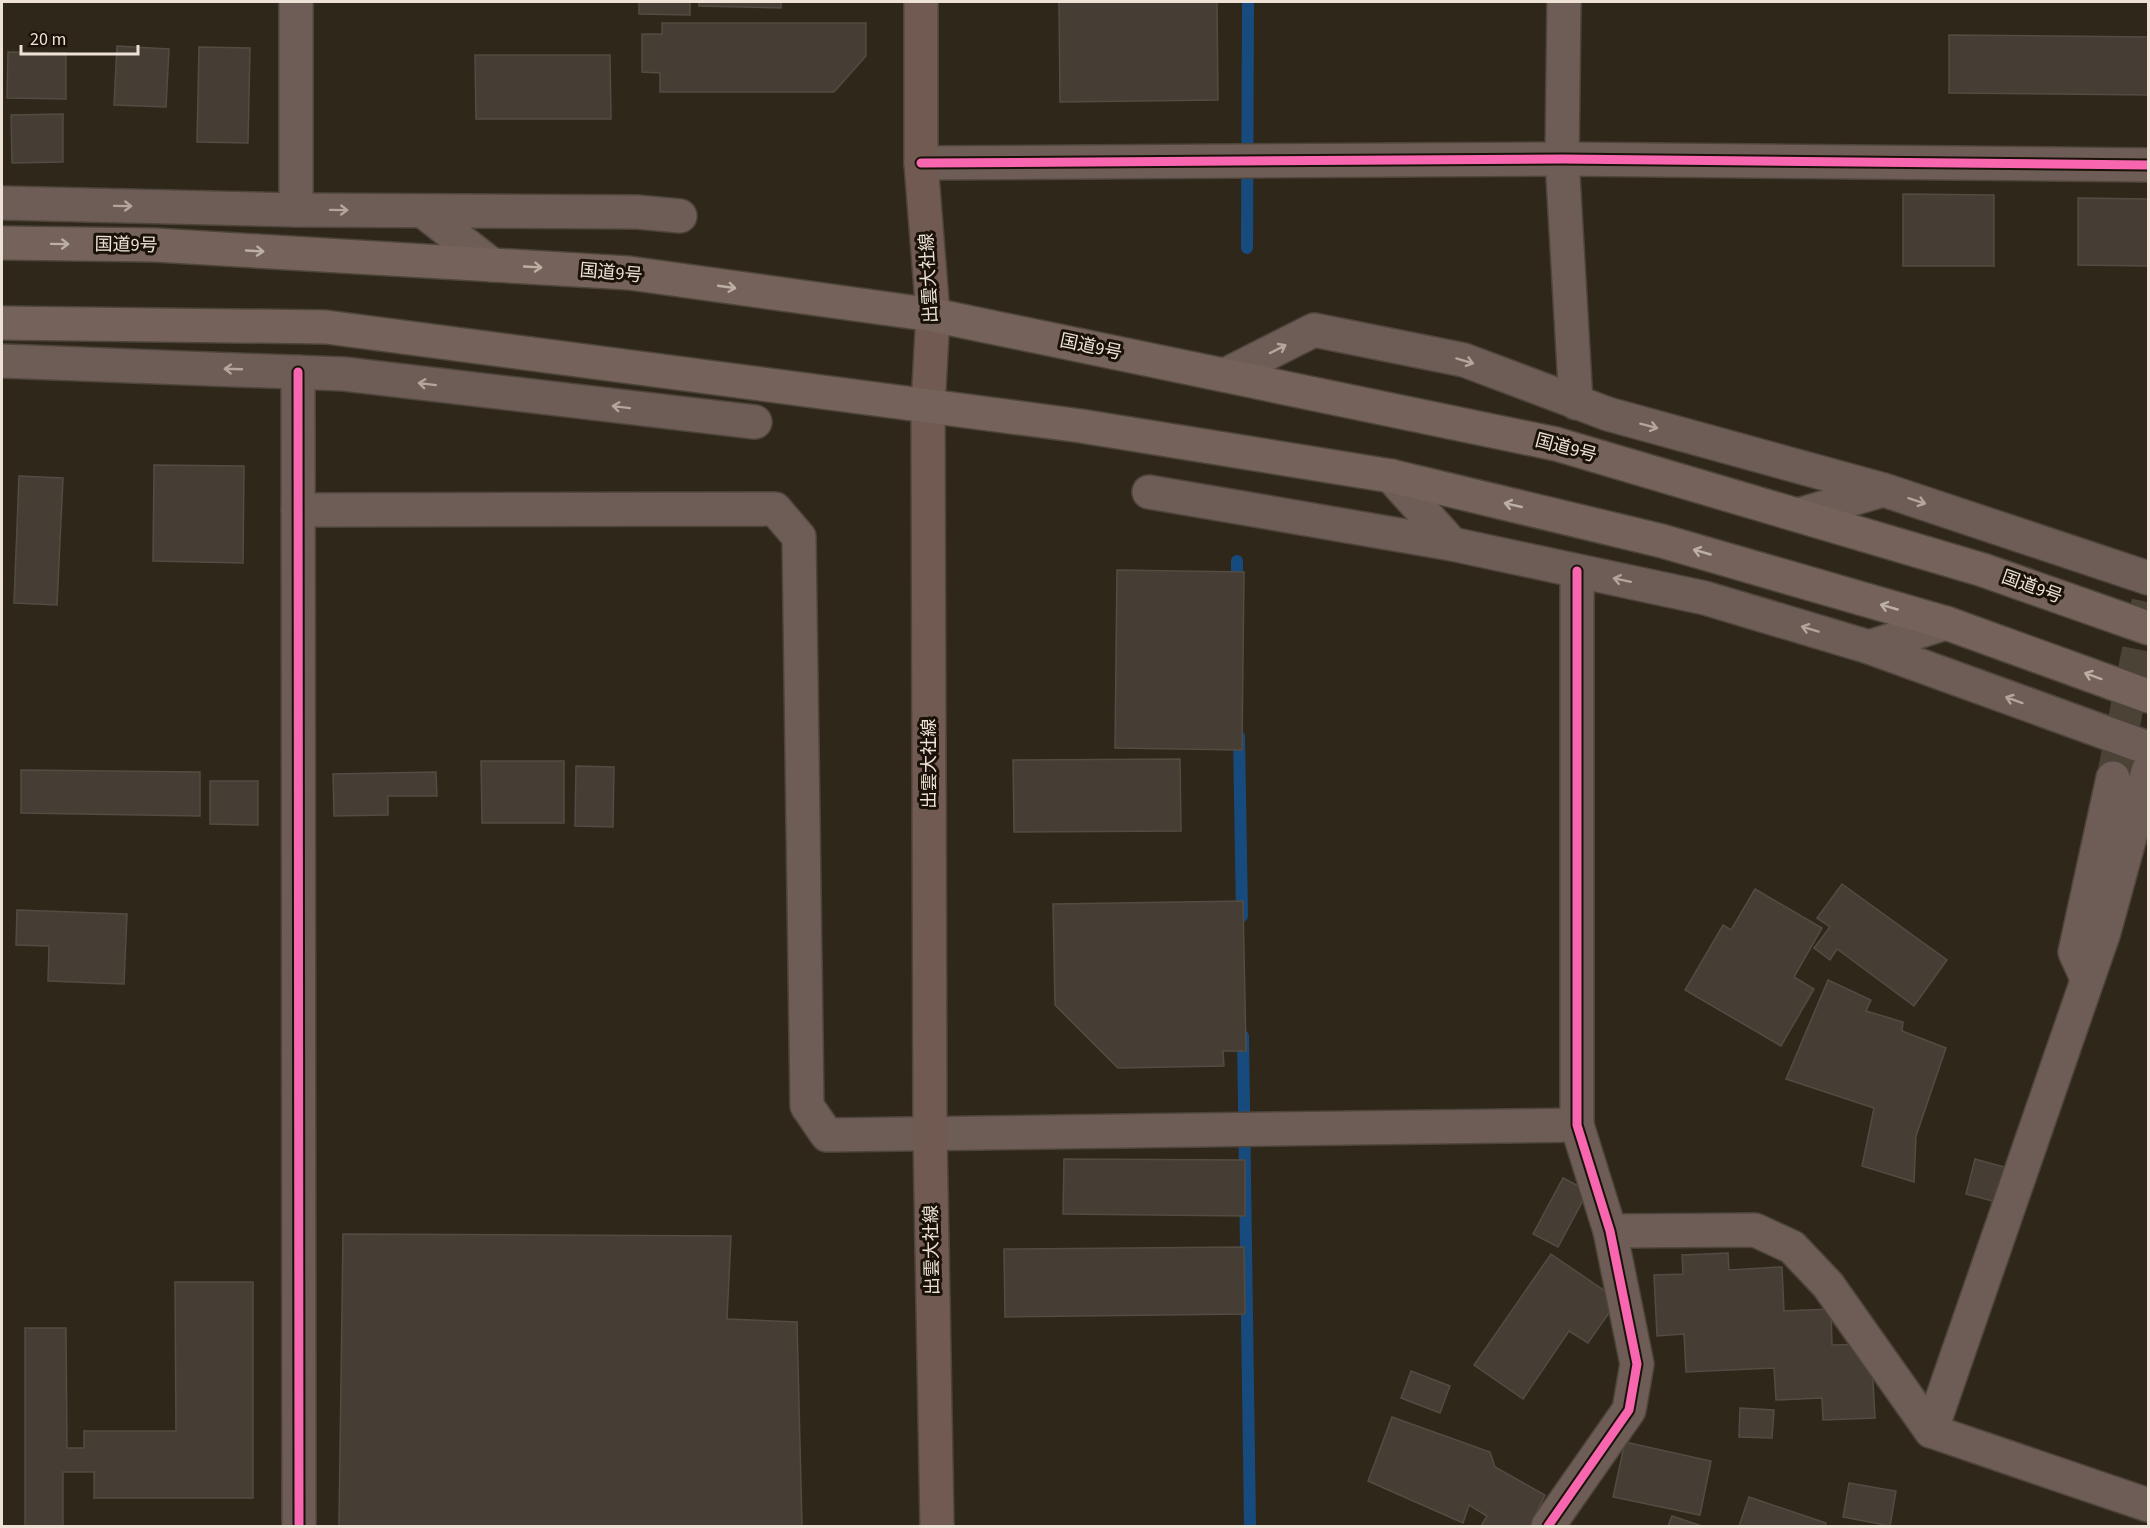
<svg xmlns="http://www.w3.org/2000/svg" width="2150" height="1528" viewBox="0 0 2150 1528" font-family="'Source Sans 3','Noto Sans JP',sans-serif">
	<rect width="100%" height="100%" fill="#30271b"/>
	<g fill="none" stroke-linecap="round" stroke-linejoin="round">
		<!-- stream -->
		<g stroke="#174b7e" stroke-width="12">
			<polyline points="1247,248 1248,2"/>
			<polyline points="1237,561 1237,586"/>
			<polyline points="1239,736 1242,916"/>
			<polyline points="1243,1036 1250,1526"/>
		</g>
	</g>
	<!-- building -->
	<g fill="#463e34" stroke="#534c42" stroke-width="1.5">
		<polygon points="639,2 690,2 690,15 639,14"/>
		<polygon points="699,2 781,2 781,8 699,6"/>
		<polygon points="1059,2 1217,2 1218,100 1060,102"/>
		<polygon points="662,23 866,23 866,56 834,92 660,92 660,73 642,72 642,34 662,34"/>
		<polygon points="1949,35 2148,37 2148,95 1949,93"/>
		<polygon points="117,46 169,49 166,107 114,105"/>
		<polygon points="199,47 250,48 248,143 197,142"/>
		<polygon points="8,52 66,53 66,99 7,98"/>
		<polygon points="475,55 610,55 611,119 476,119"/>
		<polygon points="63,114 63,162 12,163 11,115"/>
		<polygon points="1903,194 1994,195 1994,266 1903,266"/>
		<polygon points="2078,198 2148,199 2148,266 2078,265"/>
		<polygon points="154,465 244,466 243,563 153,561"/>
		<polygon points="19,476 63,478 57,605 14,603"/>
		<polygon points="1117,570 1244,572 1242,750 1115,748"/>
		<polygon points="1180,759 1181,831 1014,832 1013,760"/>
		<polygon points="481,761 564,761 564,823 482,823"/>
		<polygon points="576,766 614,767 613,827 575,826"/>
		<polygon points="21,770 200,772 200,816 21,813"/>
		<polygon points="436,772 437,796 388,796 388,815 334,816 333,774"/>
		<polygon points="210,781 258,781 258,825 210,824"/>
		<polygon points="1842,884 1947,960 1914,1006 1837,949 1830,960 1814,948 1830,927 1817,918"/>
		<polygon points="1755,889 1822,928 1794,977 1814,989 1781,1046 1685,990 1723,925 1731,930"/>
		<polygon points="1243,901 1246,1051 1223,1051 1224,1066 1118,1068 1055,1005 1053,904"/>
		<polygon points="17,910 127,914 124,984 48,981 49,946 16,945"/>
		<polygon points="1828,980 1871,1000 1866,1011 1903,1022 1902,1031 1946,1048 1916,1136 1914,1182 1862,1166 1874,1108 1786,1079"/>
		<polygon points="1064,1159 1245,1160 1245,1216 1063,1214"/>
		<polygon points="1975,1159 2012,1169 2004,1204 1966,1194"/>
		<polygon points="1563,1178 1588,1191 1558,1247 1533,1234"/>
		<polygon points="343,1234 731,1236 727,1319 797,1322 802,1526 339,1526"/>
		<polygon points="1244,1247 1245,1314 1005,1317 1004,1249"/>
		<polygon points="1728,1253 1729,1270 1782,1267 1784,1311 1831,1309 1832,1345 1871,1344 1875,1418 1823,1420 1822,1398 1776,1400 1774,1368 1686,1372 1684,1334 1657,1336 1654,1275 1683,1274 1682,1255"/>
		<polygon points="1551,1254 1618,1300 1588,1343 1569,1331 1523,1399 1474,1365"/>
		<polygon points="175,1282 253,1282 253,1498 94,1498 94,1472 63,1472 63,1526 25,1526 25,1328 66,1328 67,1448 84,1448 84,1431 176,1431"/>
		<polygon points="1411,1371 1450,1386 1440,1413 1401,1398"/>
		<polygon points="1740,1408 1774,1410 1772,1438 1739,1437"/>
		<polygon points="1392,1417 1490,1452 1495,1467 1545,1495 1530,1526 1481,1526 1487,1516 1469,1505 1463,1523 1368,1481"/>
		<polygon points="1625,1442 1711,1461 1700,1515 1613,1497"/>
		<polygon points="1849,1483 1896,1491 1890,1526 1843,1517"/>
		<polygon points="1749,1497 1826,1523 1825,1526 1739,1526"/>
		<polygon points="1672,1516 1702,1526 1668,1526"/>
	</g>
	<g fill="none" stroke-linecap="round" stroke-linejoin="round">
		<!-- minor-tunnel -->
		<polyline stroke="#4c4337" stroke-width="33" stroke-dasharray="33 16" stroke-linecap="butt" points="2113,778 2148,602"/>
		<defs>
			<g id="minor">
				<polyline points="1564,2 1562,159 1576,403"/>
				<polyline points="921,163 1562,159 2148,165"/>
				<polyline points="2,203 296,210 637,212 680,216"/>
				<polyline points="296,210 296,2"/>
				<polyline points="423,211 492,265"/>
				<polyline points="2,361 344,374 755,422"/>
				<polyline points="298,372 299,1526"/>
				<polyline points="1225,375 1314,330 1464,360 1608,414 1884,490 2148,578"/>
				<polyline points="1391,476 1452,544 1705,598 1869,647 2148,748"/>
				<polyline points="1149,492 1452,544"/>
				<polyline points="298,510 775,509 799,537 807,1106 827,1135 1577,1125"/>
				<polyline points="1798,515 1883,490"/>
				<polyline points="1869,647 1946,623"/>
				<polyline points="2148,771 2104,932 1931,1431 2148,1505"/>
				<polyline points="2085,974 2075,952 2113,778"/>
				<polyline points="1610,1231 1755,1230 1792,1247 1828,1285 1931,1431"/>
				<polyline points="1548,1526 1629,1410 1637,1364 1610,1231 1577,1125 1577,571"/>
			</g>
			<polyline id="major" points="921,2 921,163 933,315 928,405 930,1135 937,1526"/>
			<g id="highway">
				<polyline points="2,243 155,245 629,273 933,315 1556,444 1983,570 2148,628"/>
				<polyline points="2,323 326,327 1081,426 1391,476 1662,541 1946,623 2148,696"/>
			</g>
		</defs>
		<!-- minor casing -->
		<use href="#minor" stroke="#4d443a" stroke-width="36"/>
		<!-- major casing -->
		<use href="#major" stroke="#4d443a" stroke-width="36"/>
		<!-- highway casing -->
		<use href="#highway" stroke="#4d443a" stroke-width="36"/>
		<!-- minor -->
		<use href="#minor" stroke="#6e5c56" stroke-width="33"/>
		<!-- major -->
		<use href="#major" stroke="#705a52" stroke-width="33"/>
		<!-- highway -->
		<use href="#highway" stroke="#74625b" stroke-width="33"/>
		<defs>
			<g id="cycleway">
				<polyline points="921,163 1562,159 2148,165"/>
				<polyline points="298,372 299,1526"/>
				<polyline points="1548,1526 1629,1410 1637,1364 1610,1231 1577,1125 1577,571"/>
			</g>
		</defs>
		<!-- cycleway casing -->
		<use href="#cycleway" stroke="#1a1209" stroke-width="13"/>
		<!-- cycleway -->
		<use href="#cycleway" stroke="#f766af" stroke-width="9"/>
	</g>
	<!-- one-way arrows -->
	<defs><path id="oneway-shaft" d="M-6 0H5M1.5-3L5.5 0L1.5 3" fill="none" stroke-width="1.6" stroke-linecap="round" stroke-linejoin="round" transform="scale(1.5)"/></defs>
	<g stroke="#b4a69c">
		<use href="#oneway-shaft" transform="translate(123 206) rotate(1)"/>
		<use href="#oneway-shaft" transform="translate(339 210) rotate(1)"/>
		<use href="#oneway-shaft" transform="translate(1278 349) rotate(-27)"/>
		<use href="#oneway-shaft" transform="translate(1465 361) rotate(17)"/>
		<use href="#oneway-shaft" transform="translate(233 369) rotate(-178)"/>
		<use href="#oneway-shaft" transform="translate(427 384) rotate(-173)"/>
		<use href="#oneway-shaft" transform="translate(621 407) rotate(-173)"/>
		<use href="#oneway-shaft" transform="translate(1649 426) rotate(15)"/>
		<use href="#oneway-shaft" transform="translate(1917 501) rotate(18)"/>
		<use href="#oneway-shaft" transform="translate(1622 580) rotate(-168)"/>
		<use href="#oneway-shaft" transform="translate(1810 629) rotate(-163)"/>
		<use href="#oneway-shaft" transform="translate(2014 700) rotate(-160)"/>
	</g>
	<g stroke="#bdafa4">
		<use href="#oneway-shaft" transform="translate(60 244) rotate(1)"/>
		<use href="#oneway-shaft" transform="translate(255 251) rotate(3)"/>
		<use href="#oneway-shaft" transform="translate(533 267) rotate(3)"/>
		<use href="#oneway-shaft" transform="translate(727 287) rotate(8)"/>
		<use href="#oneway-shaft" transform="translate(1513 505) rotate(-167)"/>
		<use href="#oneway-shaft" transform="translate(1702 552) rotate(-164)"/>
		<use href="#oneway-shaft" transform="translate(1889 607) rotate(-164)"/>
		<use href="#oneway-shaft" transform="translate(2093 676) rotate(-160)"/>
	</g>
	<g text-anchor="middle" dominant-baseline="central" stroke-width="6" stroke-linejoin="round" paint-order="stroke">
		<!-- street labels -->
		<g font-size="18" fill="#ede2d5" stroke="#1a1209">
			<text transform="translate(126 245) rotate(1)">国道9号</text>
			<text transform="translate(611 273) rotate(5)">国道9号</text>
			<text transform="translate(929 278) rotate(-93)">出雲大社線</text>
			<text transform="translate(1091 347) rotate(12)">国道9号</text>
			<text transform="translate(1566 448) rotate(15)">国道9号</text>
			<text transform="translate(2032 587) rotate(20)">国道9号</text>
			<text transform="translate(929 764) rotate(-90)">出雲大社線</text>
			<text transform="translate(932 1250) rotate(-91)">出雲大社線</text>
		</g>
	</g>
	<!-- border -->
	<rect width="2150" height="1528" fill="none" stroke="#ede2d5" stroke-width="6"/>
	<!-- scale -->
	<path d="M21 45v9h117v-9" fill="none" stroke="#ede2d5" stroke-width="3"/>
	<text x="30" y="45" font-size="18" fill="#ede2d5" stroke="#1a1209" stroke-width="4.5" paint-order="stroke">20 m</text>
</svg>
